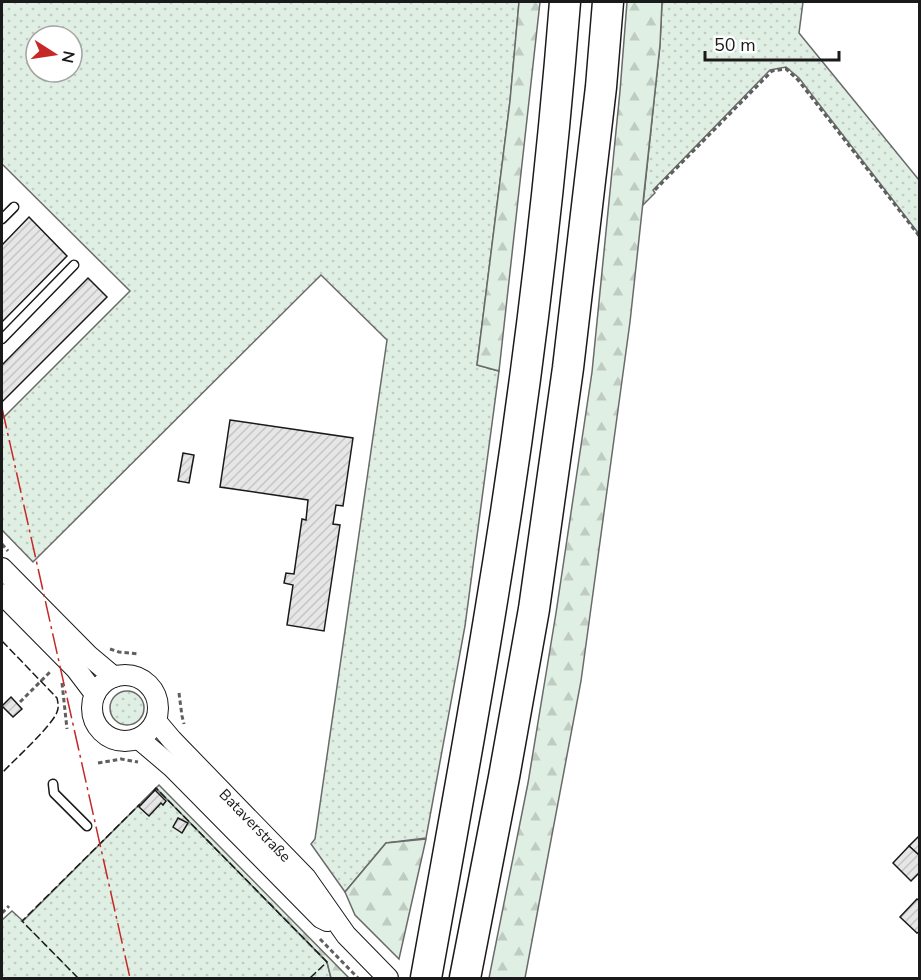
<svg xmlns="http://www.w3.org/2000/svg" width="921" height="980" viewBox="0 0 921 980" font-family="'Nunito Sans',sans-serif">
	<defs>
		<pattern id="grass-dots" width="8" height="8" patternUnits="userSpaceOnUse" patternTransform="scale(1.5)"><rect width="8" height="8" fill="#e0efe3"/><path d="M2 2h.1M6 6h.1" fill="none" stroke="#c0ccc2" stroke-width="1.8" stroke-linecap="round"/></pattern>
		<pattern id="forest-firs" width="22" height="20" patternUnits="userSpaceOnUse" patternTransform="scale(1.5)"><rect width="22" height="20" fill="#e0efe3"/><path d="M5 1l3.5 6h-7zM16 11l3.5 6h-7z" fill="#c0ccc2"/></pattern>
		<pattern id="building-hatch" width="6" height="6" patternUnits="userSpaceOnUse" patternTransform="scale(1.5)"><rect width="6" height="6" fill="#e6e6e6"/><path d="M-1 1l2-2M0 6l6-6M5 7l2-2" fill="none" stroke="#c5c5c5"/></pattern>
	</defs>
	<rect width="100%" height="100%" fill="#fff"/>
	<!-- grass -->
	<g fill="url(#grass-dots)" stroke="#6a6a6a" stroke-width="1.5" fill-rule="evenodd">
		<path d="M2,2H519L510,101L477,365L499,371L465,626L426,838L386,843L345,892L311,844L315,839L387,340L321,275L33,562L2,530V419L130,291L2,164ZM36,36H72V72H36Z"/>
		<polygon points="662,2 803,2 799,33 919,180 919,234 799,78 786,67 770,70 653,190 655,193 643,205 660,45"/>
		<circle cx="127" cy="708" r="17"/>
		<polygon points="156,788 327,962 331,978 2,978 2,920 12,911 23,921"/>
	</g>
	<!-- forest -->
	<g fill="url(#forest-firs)" stroke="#6a6a6a" stroke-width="1.5">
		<polygon points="519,2 540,2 499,371 477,365 510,101"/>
		<polygon points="627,2 662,2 660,45 630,322 581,681 525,978 489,978 528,783 556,613 592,372 620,91"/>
		<polygon points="159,785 349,978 331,978 327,962 157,789 141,803"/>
		<polygon points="426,839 399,959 355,915 345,892 386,843"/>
	</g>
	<!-- building -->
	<g fill="url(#building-hatch)" stroke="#1a1a1a" stroke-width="1.5">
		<polygon points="29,217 67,256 2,322 2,245"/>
		<polygon points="88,278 107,297 2,402 2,365"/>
		<polygon points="230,420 353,438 343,506 336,505 333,524 340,525 324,631 287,625 293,585 284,583 286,573 294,574 302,519 306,520 308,500 220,487"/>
		<polygon points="183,453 194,455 189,483 178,481"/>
		<polygon points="11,697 22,709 13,717 2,706"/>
		<polygon points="155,790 166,801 163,805 161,803 149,816 139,807"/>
		<polygon points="178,818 188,823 182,833 173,827"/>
		<polygon points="920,835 920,856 909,846"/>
		<polygon points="909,846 920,856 920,872 911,881 893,863"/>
		<polygon points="917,899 920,901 920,931 917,933 900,917"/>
	</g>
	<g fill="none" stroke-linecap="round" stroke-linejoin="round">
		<defs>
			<g id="service">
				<polyline points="2,219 14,207"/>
				<polyline points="2,339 74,265"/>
				<polyline points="53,784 54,793 87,826"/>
			</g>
			<g id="tertiary">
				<polyline points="2,568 89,656 114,677"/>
				<polyline points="2,594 76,669 95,694"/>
				<circle cx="125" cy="708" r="33"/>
				<path id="s1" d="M156,721L172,740L306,878L346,935L388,978"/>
				<polyline points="139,739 172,767 321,918 327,921"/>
			</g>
			<g id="motorway">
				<path d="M426,978C448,855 471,731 491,607C524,407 549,204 565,2"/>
				<polyline points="465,978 504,777 534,609 568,368 601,87 608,2"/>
			</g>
		</defs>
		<!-- service casing -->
		<use href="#service" stroke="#1a1a1a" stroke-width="11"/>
		<!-- tertiary casing -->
		<use href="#tertiary" stroke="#1a1a1a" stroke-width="22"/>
		<!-- motorway casing -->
		<use href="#motorway" stroke="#1a1a1a" stroke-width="33"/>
		<!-- path -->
		<g stroke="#5f5f5f" stroke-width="3" stroke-dasharray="4.5 3" stroke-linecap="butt">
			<polyline points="655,190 772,71 786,69 798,80 920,237"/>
			<polyline points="2,544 8,551"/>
			<polyline points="110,649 119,652 138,654"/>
			<polyline points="62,683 67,729"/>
			<polyline points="179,693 182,716 184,724"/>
			<polyline points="20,702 51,671"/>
			<polyline points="98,763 121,759 138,762"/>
			<polyline points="2,913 9,906"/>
			<polyline points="320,939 358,978"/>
		</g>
		<!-- service -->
		<use href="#service" stroke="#fff" stroke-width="8"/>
		<!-- tertiary -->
		<use href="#tertiary" stroke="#fff" stroke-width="20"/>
		<!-- motorway -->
		<use href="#motorway" stroke="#fff" stroke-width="30"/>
		<!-- fence -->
		<g stroke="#1a1a1a" stroke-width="1.5" stroke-dasharray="8 3" stroke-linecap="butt">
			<path d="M2,641L57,698C58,703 59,707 57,712C52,726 14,760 2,773"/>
			<polyline points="153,792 156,788 327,962 310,978"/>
			<polyline points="78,978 22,921 140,804"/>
		</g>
		<!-- power -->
		<polyline stroke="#c62828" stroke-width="1.5" stroke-dasharray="21 4.5 3 4.5" stroke-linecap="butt" points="2,408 130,978"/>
	</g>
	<g text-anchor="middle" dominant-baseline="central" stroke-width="4.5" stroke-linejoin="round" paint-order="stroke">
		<!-- street labels -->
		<g font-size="15" fill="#1a1a1a" stroke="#fff">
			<text stroke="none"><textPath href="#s1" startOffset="144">Bataverstraße</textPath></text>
		</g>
	</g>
	<!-- border -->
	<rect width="921" height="980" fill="none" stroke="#1a1a1a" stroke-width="6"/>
	<!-- north arrow -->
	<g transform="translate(54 54) rotate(102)"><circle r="28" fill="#ffffff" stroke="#a3a3a3" stroke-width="1.5"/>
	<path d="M0-4.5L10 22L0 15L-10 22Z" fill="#c62828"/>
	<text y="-9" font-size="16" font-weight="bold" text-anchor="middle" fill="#1a1a1a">N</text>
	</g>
	<!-- scale -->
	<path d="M705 51v9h134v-9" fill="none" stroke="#1a1a1a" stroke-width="3"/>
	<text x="714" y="51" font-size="18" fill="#1a1a1a" stroke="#ffffff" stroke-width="4.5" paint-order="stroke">50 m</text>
</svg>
